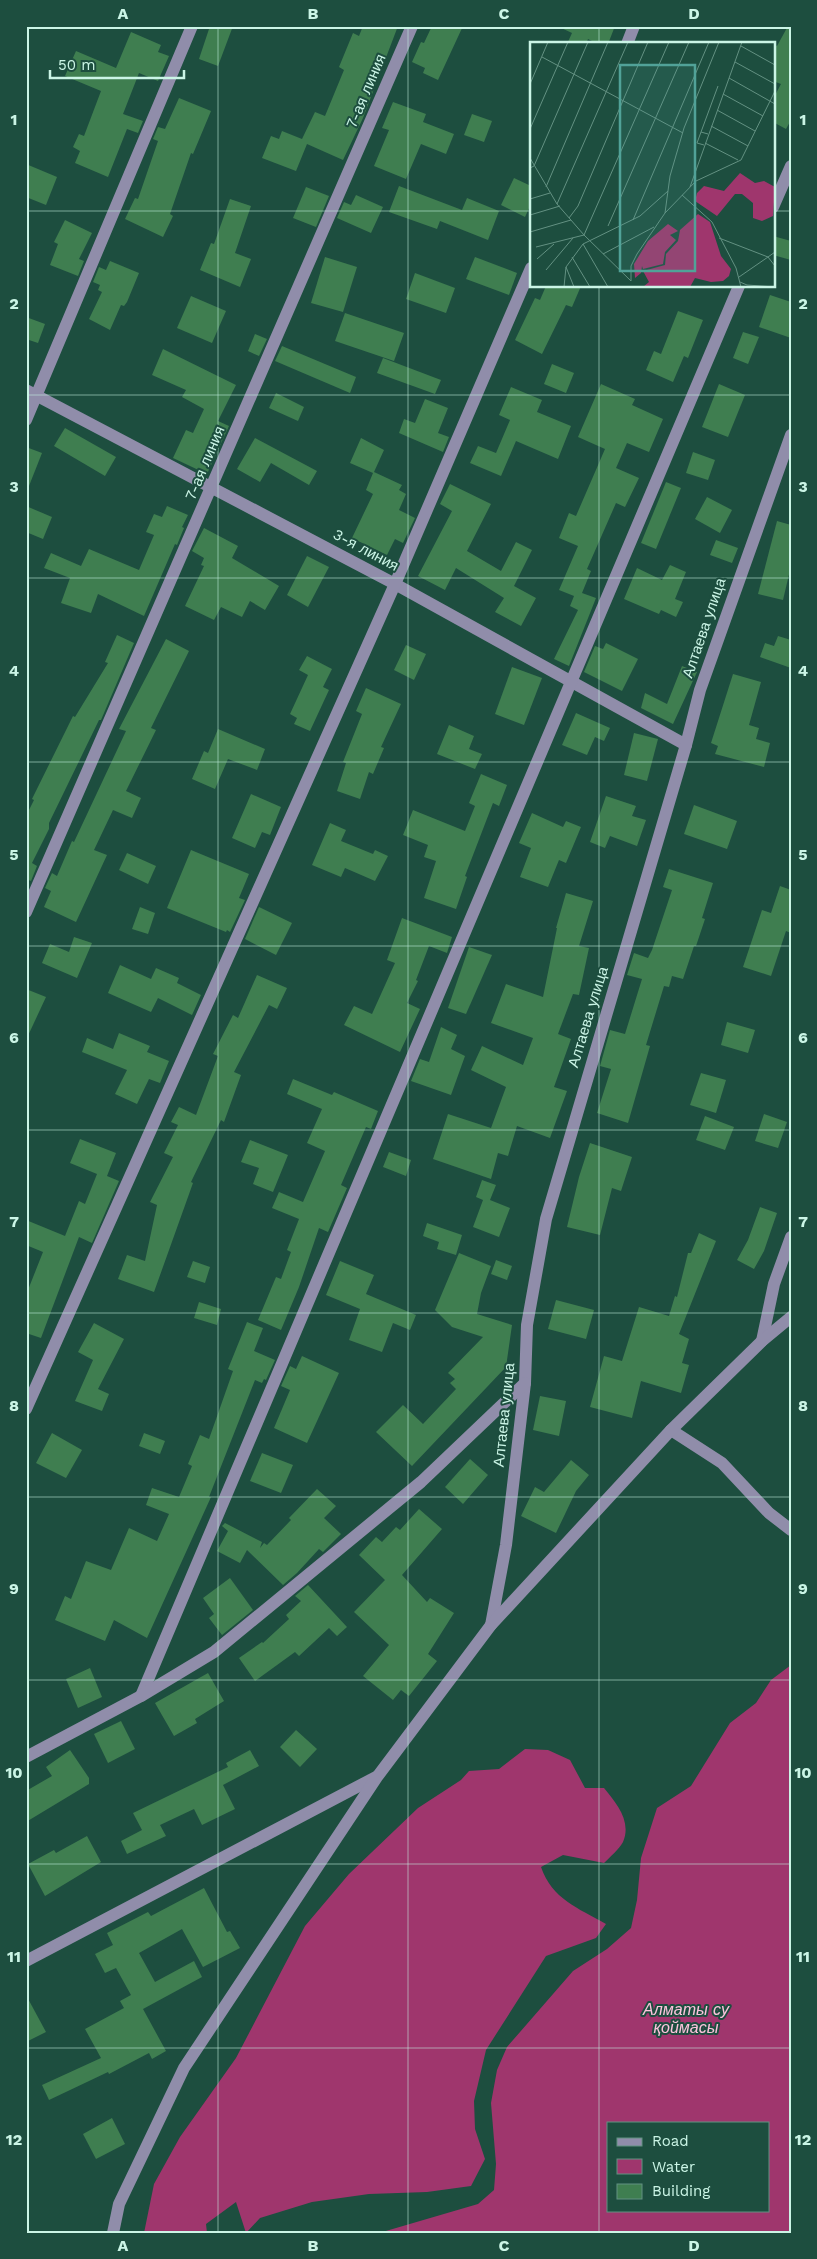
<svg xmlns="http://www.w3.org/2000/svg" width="817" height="2259" viewBox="0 0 817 2259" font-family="'Work Sans',sans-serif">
	<rect width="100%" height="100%" fill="#1d4e3f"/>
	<!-- water -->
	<g fill="#9f366d" fill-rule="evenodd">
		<path d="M791,1665V2233H379L478,2204L494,2190L496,2164L491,2103L497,2070L507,2047L573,1971L607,1949L631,1928L637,1900L641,1858L657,1808L691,1786L730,1723L756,1703L771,1680ZM608,2123H768V2210H608Z"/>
		<path d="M525,1749L548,1750L570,1760L585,1788H604C616,1803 632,1821 623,1842C619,1849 610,1857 604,1863L563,1855L541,1867C552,1899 578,1908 606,1924L596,1938L546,1956L486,2050L474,2101L475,2129L485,2159L471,2186L427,2192L369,2194L312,2202L260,2218L246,2233L236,2202L206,2224L207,2233H144L154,2184L180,2137L236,2058L305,1926L349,1874L418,1808L461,1780L469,1771L499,1769Z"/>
	</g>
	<!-- building -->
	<g fill="#3f7e50">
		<polygon points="210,26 233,26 218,66 199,59"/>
		<polygon points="363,26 398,26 363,118 343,160 307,144 296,171 262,158 271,136 279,139 282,131 302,139 315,112 325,116 344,70 339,67 353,33 359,36"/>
		<polygon points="432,26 463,26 438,80 423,73 425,68 412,62 421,42 424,43"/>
		<polygon points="557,26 615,26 608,44 598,44 588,39 586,44 567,44 572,33"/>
		<polygon points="788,26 791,26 791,120 786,129 773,122 773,99 781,84 773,81 773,44 777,46"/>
		<polygon points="131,32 161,45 158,52 169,56 158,81 139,73 123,114 143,121 138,133 127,129 108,177 75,163 80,151 73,147 79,134 84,136 101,91 65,76 76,51 116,68"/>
		<polygon points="179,98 211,111 193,154 191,153 170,214 173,216 163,237 125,219 135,198 138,199 158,141 153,139 158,127 165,129"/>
		<polygon points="393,102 426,114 423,122 454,134 446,154 421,144 406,179 374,166 389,130 382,128"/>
		<polygon points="472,114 492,121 484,142 464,135"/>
		<polygon points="26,164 57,177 46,205 26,197"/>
		<polygon points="514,178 531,186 531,204 525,217 501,205"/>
		<polygon points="399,186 462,210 467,198 499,211 488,240 440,221 437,229 389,212"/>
		<polygon points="306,187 329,196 316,227 293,218"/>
		<polygon points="356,195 383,207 371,233 337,218 344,202 351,205"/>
		<polygon points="230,199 251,206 235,253 251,259 240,287 200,270 211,243 214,244"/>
		<polygon points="65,220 92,233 79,259 84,261 78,276 50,265 58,244 54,242"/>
		<polygon points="773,236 791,241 791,260 773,255"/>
		<polygon points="325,257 357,267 343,312 311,303"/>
		<polygon points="475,257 517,273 509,295 466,279"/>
		<polygon points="110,261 139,273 127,302 124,306 121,305 110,330 89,319 102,292 98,290 100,285 93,282 99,267 106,270"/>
		<polygon points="415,273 455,288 446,313 406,299"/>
		<polygon points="546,286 581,286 572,307 566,305 542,354 515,340 535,298 540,300"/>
		<polygon points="770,295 791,302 791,338 759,327"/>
		<polygon points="191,296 226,311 212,343 177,328"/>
		<polygon points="678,311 703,320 688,358 684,356 673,382 646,370 654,351 661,354"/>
		<polygon points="345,313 404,333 394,361 335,341"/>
		<polygon points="26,317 45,324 38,343 26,339"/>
		<polygon points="743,332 759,337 748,364 733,358"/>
		<polygon points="255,334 267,339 259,356 248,351"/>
		<polygon points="282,346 356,377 350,393 275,361"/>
		<polygon points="163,349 236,385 218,421 229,426 207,474 173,458 186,430 193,433 204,409 182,397 186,390 152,375"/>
		<polygon points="383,358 441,380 435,394 377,373"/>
		<polygon points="552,364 574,373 566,393 544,384"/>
		<polygon points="601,384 635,399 632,405 663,419 649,452 627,443 616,468 639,478 625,507 616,503 587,569 591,571 582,593 596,598 569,666 554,659 578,610 570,606 574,596 559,590 578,546 559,538 569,513 576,516 605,449 578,437"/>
		<polygon points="719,384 745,395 728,437 702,427"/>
		<polygon points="511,387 542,400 537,412 571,426 558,459 516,441 501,476 470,463 478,446 496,453 510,420 499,415"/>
		<polygon points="276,393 304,407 298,421 269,408"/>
		<polygon points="425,399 448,408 438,433 449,437 443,452 399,433 404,419 415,423"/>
		<polygon points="65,428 116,457 105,476 54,446"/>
		<polygon points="255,438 317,471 309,485 271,463 260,482 237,469"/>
		<polygon points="361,438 384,450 374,472 402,485 399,490 406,494 399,510 415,518 403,543 395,539 387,555 352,538 373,494 366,490 373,473 350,463"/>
		<polygon points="26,447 42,453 27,491 26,490"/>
		<polygon points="693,452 715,460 708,480 686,473"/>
		<polygon points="666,482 681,488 656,549 641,543"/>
		<polygon points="450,484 491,504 467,551 501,571 516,542 532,550 514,586 536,598 521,626 495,612 504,598 456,568 445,590 418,576 452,511 440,504"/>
		<polygon points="707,497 732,510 720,533 695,519"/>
		<polygon points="26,506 52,517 43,539 26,532"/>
		<polygon points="167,506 188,515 182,527 184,528 177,545 175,544 144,616 98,594 91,613 61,603 70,578 44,568 51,553 81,566 89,549 139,570 154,535 146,532 154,514 162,517"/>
		<polygon points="777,521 791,525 791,566 783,600 758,594"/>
		<polygon points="204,528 238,546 232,558 279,586 265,610 250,601 242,617 221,607 214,620 185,606 204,566 201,565 204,558 192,551"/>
		<polygon points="716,540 738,548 732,563 710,555"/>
		<polygon points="307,556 329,567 308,607 287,595"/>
		<polygon points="670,565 686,572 675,599 683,602 676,617 661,610 659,614 624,599 637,568 662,580"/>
		<polygon points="117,635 134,643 101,720 99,720 49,823 49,829 32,863 37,866 31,881 26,879 26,816 34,800 32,799 73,716 75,717 108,663 105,662"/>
		<polygon points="778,636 791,640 791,668 760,657 765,643 774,646"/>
		<polygon points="166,639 189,651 151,728 156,730 126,791 141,798 132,818 113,810 94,850 107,855 76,922 44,907 51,891 45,888 52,873 57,876 72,841 74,842 126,731 119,729"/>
		<polygon points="606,643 638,659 622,691 584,672 595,646 603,649"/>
		<polygon points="406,645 426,654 414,680 394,670"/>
		<polygon points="307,656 332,669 323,687 329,690 310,731 294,724 297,718 290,714 308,675 299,670"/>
		<polygon points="682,666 697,672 673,724 641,708 645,693 667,704"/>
		<polygon points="512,667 542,678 524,725 495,714"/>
		<polygon points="733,674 761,682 749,725 759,728 756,739 770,743 764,767 715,754 718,746 711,743"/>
		<polygon points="366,688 401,704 381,747 384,748 373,774 369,772 360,799 337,791 346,763 343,762 362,714 356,711"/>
		<polygon points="576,713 610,728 604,741 595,737 587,755 562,745"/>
		<polygon points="449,725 474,736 469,749 482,754 475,769 437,754"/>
		<polygon points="218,729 265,749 257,770 228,759 215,789 192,779 204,751 208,753"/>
		<polygon points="634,733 658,739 647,781 624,775"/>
		<polygon points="481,774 507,785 499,806 493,803 465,876 467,877 456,909 424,898 436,861 424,857 428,845 403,835 413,810 465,831 475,806 469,803"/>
		<polygon points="251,794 281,807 270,835 262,832 255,848 232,838"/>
		<polygon points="606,796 636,806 632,816 646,820 637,846 610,836 605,848 590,842"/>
		<polygon points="694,805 737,821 727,849 684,834"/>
		<polygon points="532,813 563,827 566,821 581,827 566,863 559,860 548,887 520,877 531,848 519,843"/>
		<polygon points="330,823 346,830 341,841 373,854 375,850 388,856 375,881 345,868 341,877 312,865"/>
		<polygon points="191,850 249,874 239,898 245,900 230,932 227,930 226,932 167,908"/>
		<polygon points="127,853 156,866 148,884 119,870"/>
		<polygon points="669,869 713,883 702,918 705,919 696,946 694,946 683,979 672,976 669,987 664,986 646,1045 650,1046 628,1123 597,1113 611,1069 600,1066 610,1030 625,1034 642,979 627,975 634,953 648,958 652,950 672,890 663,887"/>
		<polygon points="780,886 791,890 791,933 786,931 771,976 743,967 762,910 771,913"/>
		<polygon points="566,893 593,901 579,946 589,948 579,995 573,994 558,1034 571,1039 554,1087 567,1091 550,1138 517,1126 508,1156 498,1153 491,1179 433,1159 448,1114 491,1128 506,1087 471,1070 482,1046 523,1065 533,1038 491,1023 506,984 543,997 557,928 556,928"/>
		<polygon points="140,907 155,913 148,934 132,929"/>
		<polygon points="259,907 292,923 276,955 245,939"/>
		<polygon points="402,918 452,937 447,953 429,946 416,980 418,981 407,1003 420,1009 400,1052 344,1025 354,1006 372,1014 395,963 387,960"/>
		<polygon points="74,937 92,943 77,978 42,963 50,944 69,952"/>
		<polygon points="469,947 492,955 466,1014 448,1008"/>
		<polygon points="120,965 151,979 156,968 179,978 177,983 201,995 192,1015 158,998 151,1012 108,993"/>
		<polygon points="257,975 287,988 277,1009 269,1005 234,1072 241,1075 224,1122 221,1120 191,1182 193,1183 154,1292 118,1279 127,1255 145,1261 157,1205 150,1202 173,1157 164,1153 178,1125 171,1122 179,1107 196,1115 218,1056 213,1054 233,1015 238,1018"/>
		<polygon points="26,989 46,997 26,1040"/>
		<polygon points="727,1022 755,1030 748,1053 721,1045"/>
		<polygon points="441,1027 457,1035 451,1049 465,1056 451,1095 411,1081 420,1059 429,1062"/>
		<polygon points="119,1033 150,1046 147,1052 169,1061 160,1083 149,1079 137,1104 115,1094 127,1070 82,1052 87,1038 113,1049"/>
		<polygon points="701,1073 726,1080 716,1113 690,1105"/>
		<polygon points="293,1079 332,1095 334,1092 378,1111 371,1129 366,1127 341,1185 347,1188 328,1232 319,1228 299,1287 281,1330 258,1320 276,1277 281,1279 291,1252 287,1250 299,1219 272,1208 279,1192 303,1202 325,1151 307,1143 322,1109 287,1094"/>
		<polygon points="764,1114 787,1122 778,1148 755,1141"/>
		<polygon points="705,1116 734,1127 725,1150 696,1140"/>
		<polygon points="80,1139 116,1153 107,1176 119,1181 92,1243 79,1237 41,1338 26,1333 26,1295 43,1252 26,1245 26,1220 65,1236 79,1201 85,1204 97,1174 70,1163"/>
		<polygon points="250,1140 288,1155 273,1192 253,1184 259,1168 241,1162"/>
		<polygon points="590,1143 632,1157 621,1191 612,1188 600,1235 567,1227 579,1177"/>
		<polygon points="389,1152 411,1160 406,1176 383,1167"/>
		<polygon points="482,1180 496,1185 490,1200 510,1208 499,1237 473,1227 483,1200 476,1197"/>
		<polygon points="760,1207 777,1213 764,1251 754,1269 737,1260 748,1240"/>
		<polygon points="427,1223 462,1235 456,1255 437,1249 439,1242 423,1236"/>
		<polygon points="699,1233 716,1241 679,1334 689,1339 682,1363 689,1365 681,1393 641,1381 632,1418 590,1407 604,1356 622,1361 639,1307 669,1316 675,1296 677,1297 688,1253 691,1253"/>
		<polygon points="459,1253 491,1266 481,1293 477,1314 512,1325 506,1367 412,1466 376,1432 403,1405 423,1424 456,1389 450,1383 455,1379 448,1373 483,1337 452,1327 435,1310"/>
		<polygon points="496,1260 512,1266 507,1280 491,1274"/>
		<polygon points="193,1261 210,1267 205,1283 187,1277"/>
		<polygon points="340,1261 374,1275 366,1294 416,1315 410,1330 393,1323 382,1352 349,1340 360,1309 326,1295"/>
		<polygon points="556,1300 594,1310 586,1339 548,1329"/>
		<polygon points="199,1302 221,1309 217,1325 194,1318"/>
		<polygon points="247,1322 263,1328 254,1351 275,1360 266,1380 264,1379 262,1383 255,1380 209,1497 211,1497 147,1638 114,1620 105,1641 55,1620 65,1596 71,1599 86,1561 111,1570 129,1528 157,1541 169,1514 146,1505 152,1488 179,1497 192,1466 188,1464 200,1435 209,1439 233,1371 228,1369"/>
		<polygon points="94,1323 124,1339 98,1389 109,1394 102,1411 75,1401 93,1360 78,1352"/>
		<polygon points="302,1356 339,1373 307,1443 274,1428 290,1390 281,1386 290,1366 296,1369"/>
		<polygon points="540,1396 566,1401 559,1436 533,1430"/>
		<polygon points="52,1433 82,1450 66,1478 36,1463"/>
		<polygon points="144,1433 165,1441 160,1454 139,1446"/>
		<polygon points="262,1453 293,1465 281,1493 250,1481"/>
		<polygon points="470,1459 488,1475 463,1504 445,1487"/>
		<polygon points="571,1460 589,1475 576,1491 556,1533 521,1516 535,1487 544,1492"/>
		<polygon points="317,1489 336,1506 324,1518 341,1534 323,1552 319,1549 297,1573 283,1585 247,1550 240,1563 217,1551 228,1531 222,1526 225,1523 262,1542 260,1548 264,1543 267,1545 291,1520 289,1518"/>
		<polygon points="419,1509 442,1529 402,1575 427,1602 430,1598 454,1613 428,1654 437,1661 409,1696 401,1690 393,1700 363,1676 389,1645 354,1612 385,1580 359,1555 376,1537 382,1542 396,1527 400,1530"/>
		<polygon points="230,1578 253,1610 222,1635 209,1618 214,1614 203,1598"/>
		<polygon points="308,1585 347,1627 337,1636 329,1628 299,1656 295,1652 255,1681 239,1658 262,1642 263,1643 289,1619 286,1615 301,1601 295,1596"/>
		<polygon points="90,1668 102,1697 78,1708 66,1679"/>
		<polygon points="208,1673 224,1701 195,1719 197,1723 174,1736 155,1703"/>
		<polygon points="121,1721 135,1749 108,1763 94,1734"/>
		<polygon points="296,1730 317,1749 300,1767 280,1747"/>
		<polygon points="70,1750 89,1778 89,1784 26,1822 26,1791 52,1776 46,1767"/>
		<polygon points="250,1750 259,1766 223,1785 235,1809 202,1825 194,1809 160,1825 166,1836 127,1854 121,1841 142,1830 133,1813 228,1767 226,1763"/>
		<polygon points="87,1836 101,1862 45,1896 28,1864 54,1850 56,1853"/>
		<polygon points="204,1888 227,1932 230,1931 240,1948 203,1967 182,1929 139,1953 155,1982 194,1961 202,1977 143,2009 166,2051 152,2059 149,2053 109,2074 108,2072 49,2100 42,2085 101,2058 85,2029 124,2008 120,2001 131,1995 116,1968 105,1973 95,1954 113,1945 107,1933 148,1912 151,1916"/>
		<polygon points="26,1995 46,2032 26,2042"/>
		<polygon points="112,2118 125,2144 96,2159 83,2134"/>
	</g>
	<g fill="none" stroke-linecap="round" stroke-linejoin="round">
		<!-- minor -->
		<g stroke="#908daa" stroke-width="12">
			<polyline points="627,44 634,26"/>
			<polyline points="773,207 791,166"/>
			<polyline points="26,390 395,584 686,745"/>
			<polyline points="26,420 192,26"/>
			<polyline points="26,912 412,26"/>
			<polyline points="762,1341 774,1284 791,1237"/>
			<polyline points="26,1409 395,584 531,268"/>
			<polyline points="671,1430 722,1463 769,1513 791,1530"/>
			<polyline points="491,1625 506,1545 525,1383 527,1325 546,1219 686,745 700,690 791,435"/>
			<polyline points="141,1696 739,286"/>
			<polyline points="26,1757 141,1696 214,1652 421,1482 525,1383"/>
			<polyline points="26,1961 376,1777"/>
			<polyline points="113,2233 119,2204 184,2068 377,1777 491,1625 671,1430 762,1341 791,1317"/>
		</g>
	</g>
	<!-- grid -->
	<path fill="none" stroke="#cbf5e6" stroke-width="1" stroke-opacity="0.55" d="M218,26V2233M408,26V2233M599,26V44M26,211H531M773,211H791M599,286V2233M26,395H791M26,578H791M26,762H791M26,946H791M26,1130H791M26,1313H791M26,1497H791M26,1680H791M26,1864H791M26,2048H791"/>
	<g text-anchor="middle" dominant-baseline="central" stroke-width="4" stroke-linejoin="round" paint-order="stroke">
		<!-- street labels -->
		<g font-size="15" fill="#cbf5e6" stroke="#1d4e3f">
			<text transform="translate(366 91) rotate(-67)">7-ая линия</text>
			<text transform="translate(205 463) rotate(-67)">7-ая линия</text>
			<text transform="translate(366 550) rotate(28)">3-я линия</text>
			<text transform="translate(704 628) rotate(-71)">Алтаева улица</text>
			<text transform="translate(588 1017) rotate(-73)">Алтаева улица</text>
			<text transform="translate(504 1415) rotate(-84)">Алтаева улица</text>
		</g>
		<!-- water labels -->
		<g font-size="16" font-style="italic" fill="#fdc4dd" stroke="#1d4e3f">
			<text x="686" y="2009">Алматы су<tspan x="686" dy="18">қоймасы</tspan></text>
		</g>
	</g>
	<!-- overview -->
	<g transform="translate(530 42)">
		<rect width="245" height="245" fill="#1d4e3f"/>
		<path d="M210,131L225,141L234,139L245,145L243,174L232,179L223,176V161L212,152H205L187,174L165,159L167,151L174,144L194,149ZM168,172L180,180L191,214L201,227L199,234L193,239L181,240L165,236L160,245H113L119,240L113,229L135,223L136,212L148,199L150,188ZM138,182L148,189L140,193L146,198L135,210L133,222L113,227L112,224L111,231L105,236L104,222L118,199Z" fill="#9f366d"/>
		<path fill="none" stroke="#639182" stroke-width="1" d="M211,4L245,23M12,15L153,91M205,20L245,42M199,36L245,62M0,42L18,0M193,52L233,74M187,68L225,89M181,84L218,104M0,87L38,0M171,90L188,44M175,101L208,118M174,103L167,101L171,90L178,92M0,116L27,162L54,193L101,239M0,126L4,124L58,0M16,145L78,0M160,145L212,0M152,153L182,180L206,226L211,245M0,157L20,151M27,162L98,0M135,171L140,134L154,86L189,0M0,173L30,164M39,176L48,164L118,0M103,178L179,0M78,184L159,0M0,190L41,178M189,196L238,215L245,210M53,202L78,245M6,205L54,193L139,0M73,212L124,185M42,215L60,245M7,217L24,202M36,225L44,245M16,228L43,196M209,235L238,215L245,224M101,239V224L107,212L135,171L166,139L211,118L245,49M210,240L217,243L245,245M34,245L36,225L53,202L110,174L138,149"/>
		<path fill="#51a298" fill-opacity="0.15" stroke="#51a298" stroke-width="2.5" d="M90,23H165V229H90Z"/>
		<rect width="245" height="245" fill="none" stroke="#cbf5e6" stroke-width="2.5"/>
	</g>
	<!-- border -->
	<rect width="817" height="2259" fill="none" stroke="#1d4e3f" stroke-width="55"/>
	<!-- legend -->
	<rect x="607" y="2122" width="162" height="90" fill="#1d4e3f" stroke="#639182"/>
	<rect x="617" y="2138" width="25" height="8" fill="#908daa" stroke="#639182"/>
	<text x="652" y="2146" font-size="15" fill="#cbf5e6">Road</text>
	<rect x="617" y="2159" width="25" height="15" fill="#9f366d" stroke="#639182"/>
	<text x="652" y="2172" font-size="15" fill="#cbf5e6">Water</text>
	<rect x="617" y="2184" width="25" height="15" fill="#3f7e50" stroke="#639182"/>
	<text x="652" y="2196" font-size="15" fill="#cbf5e6">Building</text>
	<!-- scale -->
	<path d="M50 70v8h134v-8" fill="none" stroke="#cbf5e6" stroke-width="2.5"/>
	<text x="58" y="70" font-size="15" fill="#cbf5e6" stroke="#1d4e3f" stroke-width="4" paint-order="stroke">50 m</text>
	<rect x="28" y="28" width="762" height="2204" fill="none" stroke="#cbf5e6" stroke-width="2"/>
	<g font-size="16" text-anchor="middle" font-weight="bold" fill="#cbf5e6">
		<text x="123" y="19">A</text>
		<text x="313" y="19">B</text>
		<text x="504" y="19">C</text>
		<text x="694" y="19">D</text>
		<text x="14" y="125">1</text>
		<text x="803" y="125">1</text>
		<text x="14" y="309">2</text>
		<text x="803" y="309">2</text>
		<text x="14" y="492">3</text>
		<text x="803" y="492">3</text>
		<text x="14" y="676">4</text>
		<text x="803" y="676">4</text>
		<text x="14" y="860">5</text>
		<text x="803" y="860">5</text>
		<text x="14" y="1043">6</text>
		<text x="803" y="1043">6</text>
		<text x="14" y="1227">7</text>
		<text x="803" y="1227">7</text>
		<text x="14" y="1411">8</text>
		<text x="803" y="1411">8</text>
		<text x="14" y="1594">9</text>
		<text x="803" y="1594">9</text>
		<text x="14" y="1778">10</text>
		<text x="803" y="1778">10</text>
		<text x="14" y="1962">11</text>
		<text x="803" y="1962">11</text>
		<text x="14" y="2145">12</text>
		<text x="803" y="2145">12</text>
		<text x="123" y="2251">A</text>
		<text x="313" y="2251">B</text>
		<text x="504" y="2251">C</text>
		<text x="694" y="2251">D</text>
	</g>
</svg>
